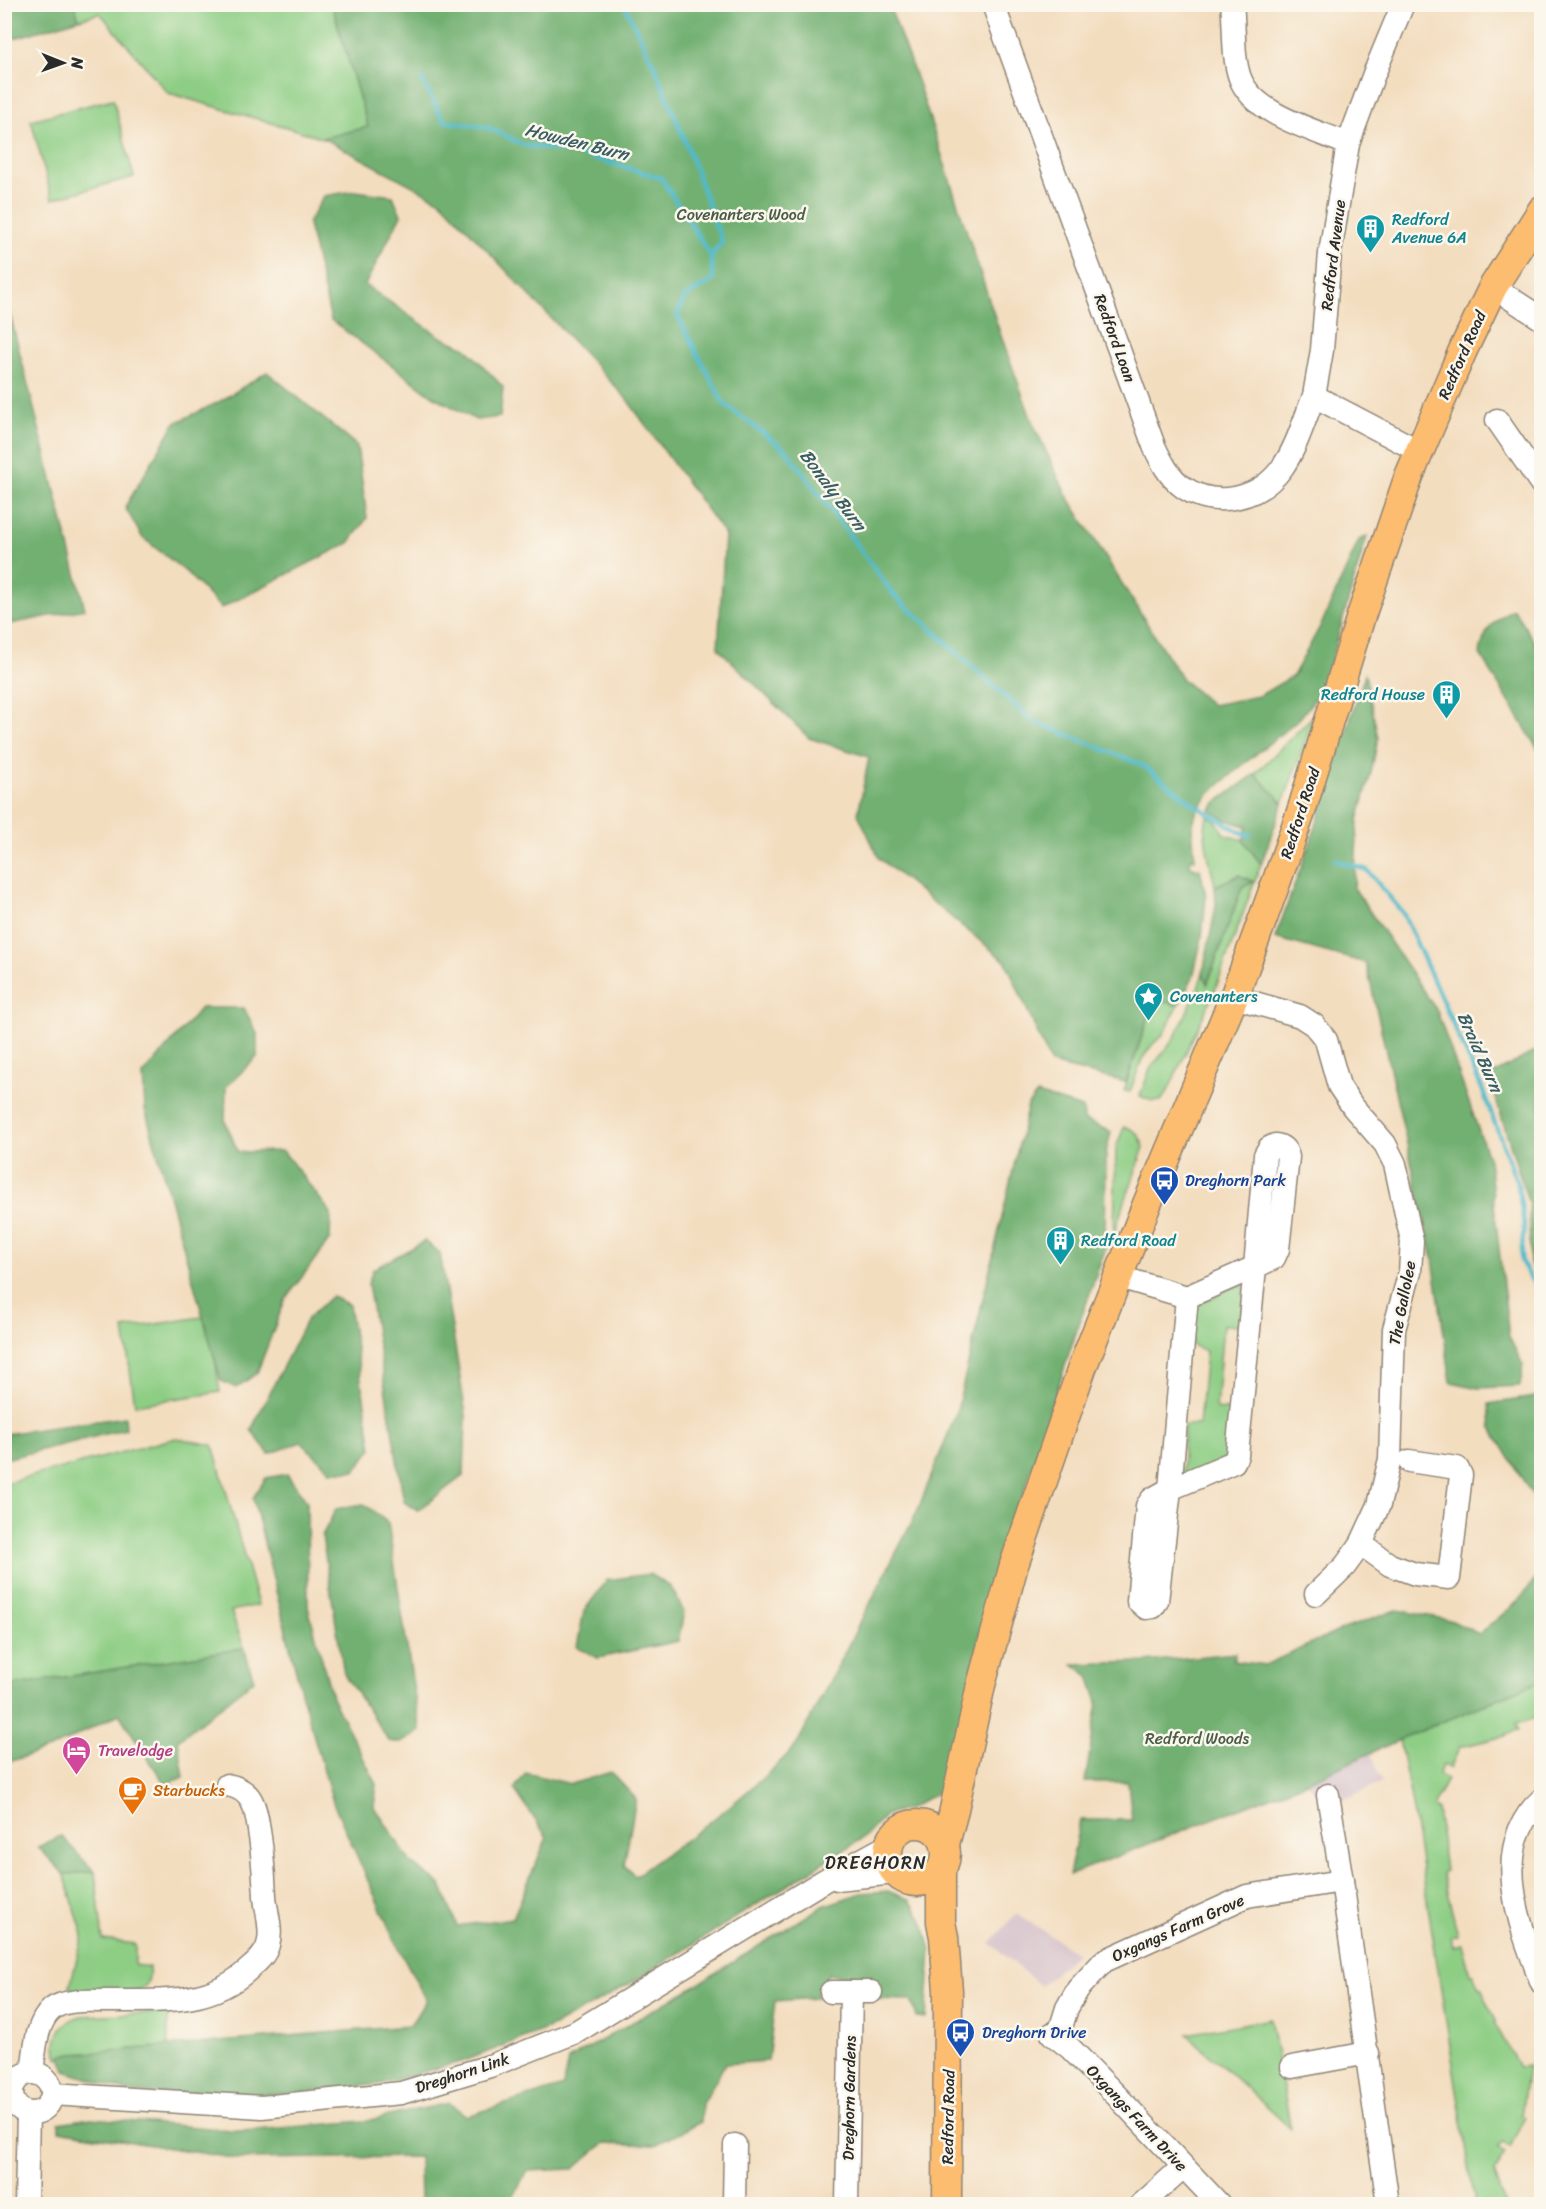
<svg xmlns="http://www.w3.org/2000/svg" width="1546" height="2209" viewBox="0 0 1546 2209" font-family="Sriracha,sans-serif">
	<rect width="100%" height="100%" fill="#fbf7ec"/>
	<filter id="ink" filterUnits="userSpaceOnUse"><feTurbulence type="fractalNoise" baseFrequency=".0167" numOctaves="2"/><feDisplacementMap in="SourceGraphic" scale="12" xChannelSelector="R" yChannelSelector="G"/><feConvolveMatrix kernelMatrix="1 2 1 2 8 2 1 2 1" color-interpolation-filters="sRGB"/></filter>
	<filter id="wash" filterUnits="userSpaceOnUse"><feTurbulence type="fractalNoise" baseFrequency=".008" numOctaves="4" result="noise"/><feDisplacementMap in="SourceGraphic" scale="24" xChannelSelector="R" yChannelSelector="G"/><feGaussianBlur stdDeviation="1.35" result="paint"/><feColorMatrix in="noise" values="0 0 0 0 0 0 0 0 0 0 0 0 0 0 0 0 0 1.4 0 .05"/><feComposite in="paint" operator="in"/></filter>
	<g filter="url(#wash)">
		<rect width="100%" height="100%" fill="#f3ddbf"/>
		<!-- industrial -->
		<g fill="#d2bdc8">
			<polygon points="1371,1754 1382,1782 1328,1807 1307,1782"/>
			<polygon points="1017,1913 1077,1953 1041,1986 990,1943"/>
		</g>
		<!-- green -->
		<g fill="#8dcd84" stroke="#5c7c58" stroke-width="1.5">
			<polygon points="74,5 332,5 368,127 323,138 168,93 100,13 79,19"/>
			<polygon points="113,99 134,177 52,199 31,120"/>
			<polygon points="1315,714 1283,803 1255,774"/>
			<path d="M1207,816L1215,820L1226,835L1243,840L1261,864L1214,993L1167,1093L1161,1101H1152L1140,1096L1150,1069L1174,1039L1197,991L1203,973L1208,983L1242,887L1239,875L1215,886C1211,864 1201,838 1207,816Z"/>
			<polygon points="1158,998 1178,1006 1163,1035 1152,1045 1142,1059 1130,1092 1124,1091 1148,1018"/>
			<path d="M1124,1127C1136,1129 1140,1136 1144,1147L1114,1233L1116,1148Z"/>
			<polygon points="1240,1284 1245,1288 1241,1325 1223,1325 1216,1409 1233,1411 1228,1458 1182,1480 1184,1425 1199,1425 1206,1351 1191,1345 1196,1305"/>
			<polygon points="208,1316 220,1392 135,1405 124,1329"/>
			<polygon points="176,1438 213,1445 258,1605 231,1611 244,1648 5,1687 5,1483"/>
			<polygon points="1541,1681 1541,1725 1539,1717 1516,1724 1518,1731 1506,1734 1506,1736 1460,1747 1450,1768 1443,1765 1438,1775 1447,1779 1433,1807 1437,1809 1445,1871 1442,1872 1458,1935 1451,1937 1454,1946 1462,1944 1470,1974 1473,1974 1479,1988 1481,1988 1496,2021 1494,2022 1519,2067 1528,2066 1521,2116 1525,2117 1510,2147 1502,2142 1498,2149 1505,2153 1494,2172 1505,2204 1475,2204 1411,1799 1399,1740"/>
			<path d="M95,1872L103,1940L135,1944V1965L149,1967C150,1974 150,1980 145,1986C136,1996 88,1992 73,1992L70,1986L83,1935L64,1874Z"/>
			<path d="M168,2012V2047L58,2058C52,2036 61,2022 81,2016Z"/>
			<polygon points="1270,2019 1291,2129 1187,2034"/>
		</g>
		<!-- forest -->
		<g fill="#72b072" stroke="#4e6e4e" stroke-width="1.5">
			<polygon points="5,4 74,5 79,19 5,41"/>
			<polygon points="332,5 889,5 918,83 1000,333 1032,421 1065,492 1154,635 1182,679 1212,705 1259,696 1293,676 1322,623 1359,540 1367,536 1323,688 1300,718 1244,764 1210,793 1202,804 1196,813 1192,827 1195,859 1191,858 1190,866 1200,869 1206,896 1202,937 1193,977 1178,1006 1157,999 1148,1018 1126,1082 1051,1064 1006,962 879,858 858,814 869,757 809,738 718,648 725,535 626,398 441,201 323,138 368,127"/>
			<polygon points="355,191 393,196 401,215 365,285 441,337 466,348 503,387 500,417 476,420 433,396 331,320 308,223 324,196"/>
			<polygon points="5,295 85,609 5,625 4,625"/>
			<polygon points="267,372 357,446 367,518 349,543 221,608 186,572 142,537 125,507 175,423 219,402"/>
			<path d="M1513,609L1541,652V754L1480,654C1483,632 1493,620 1513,609Z"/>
			<polygon points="1365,674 1378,738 1371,773 1358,820 1354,888 1437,1011 1489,1160 1509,1337 1523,1365 1520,1386 1478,1388 1451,1382 1433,1259 1366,963 1275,938 1313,835"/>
			<polygon points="1255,774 1283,803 1261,864 1243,840 1247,826 1226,820 1210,810 1217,802"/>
			<polygon points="1239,875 1254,882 1242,887 1207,984 1203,973 1216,906 1215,886"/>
			<polygon points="201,1008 244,1008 257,1034 257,1057 226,1087 225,1121 238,1152 283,1151 331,1213 330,1239 285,1300 257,1373 236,1388 221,1381 145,1109 143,1075"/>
			<polygon points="1541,1048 1541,1280 1530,1263 1529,1204 1493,1090 1490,1076"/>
			<path d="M1037,1094L1083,1108L1084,1120L1111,1132L1106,1153L1105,1250L1072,1344L982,1623L957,1753L937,1793L908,1809L886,1815L866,1836L636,1980L554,2026L467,2060L380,2084L286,2094L132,2093L65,2071L61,2055L410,2026L426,2000L394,1939L333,1802L302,1695L253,1498L266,1478L287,1474L307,1502L308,1607L332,1697L377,1785L374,1806L411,1863L441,1885L457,1926L513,1918L547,1837L514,1789L526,1773L571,1784L611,1772L636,1799L624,1865L635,1876C692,1836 748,1796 796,1746L917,1512L957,1411L1028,1105Z"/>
			<polygon points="425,1241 440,1253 466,1415 464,1475 418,1510 404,1502 368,1284 373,1269"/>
			<polygon points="332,1296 349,1305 372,1448 355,1471 331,1471 301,1442 269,1454 251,1430 307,1319"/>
			<polygon points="1541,1396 1542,1396 1541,1525 1537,1503 1491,1427 1489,1404"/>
			<polygon points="125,1417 126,1429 5,1459 5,1434"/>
			<polygon points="364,1504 388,1523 420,1731 401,1743 389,1741 344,1674 322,1536 336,1509"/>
			<polygon points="1541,1573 1541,1681 1399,1740 1307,1782 1069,1875 1080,1820 1132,1820 1128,1782 1085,1782 1098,1702 1089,1676 1073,1664 1145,1662 1235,1653 1233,1661 1265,1665 1341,1630 1397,1610 1450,1620 1479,1634 1515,1604"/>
			<polygon points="649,1574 671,1587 684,1612 678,1641 598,1658 577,1647 584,1611 607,1580"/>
			<polygon points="244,1648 254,1680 178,1740 184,1777 165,1784 119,1714 52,1748 5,1763 5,1687"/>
			<polygon points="61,1836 95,1872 64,1874 38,1847"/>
			<polygon points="888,1891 910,1900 924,1923 931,1951 926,2018 917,2017 911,2000 874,1999 869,1982 828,1974 816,1998 775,2001 768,2061 725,2064 702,2104 701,2122 655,2145 605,2143 573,2169 527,2171 509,2204 420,2204 419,2157 238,2159 59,2130 59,2123 91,2118 243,2131 365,2121 449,2103 467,2116 563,2086 568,2060 696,1985 823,1906 861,1893"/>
		</g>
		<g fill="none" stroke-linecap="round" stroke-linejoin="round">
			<!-- stream -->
			<g stroke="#4fbacb" stroke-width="4.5">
				<polyline points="624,4 656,69 687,146 722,242 711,256 713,280 685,297 677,315 724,404 787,451 894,595 1031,720 1142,765 1198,807 1240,832 1250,835"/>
				<polyline points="422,80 444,121 490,128 523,145 577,153 661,178 711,256"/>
				<polyline points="1335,860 1367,870 1403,913 1481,1086 1518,1185 1524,1224 1521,1261 1531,1279 1542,1289"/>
			</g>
		</g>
	</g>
	<g filter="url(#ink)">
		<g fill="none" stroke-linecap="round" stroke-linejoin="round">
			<defs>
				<g id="minor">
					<path d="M993,4L1154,446C1161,461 1169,477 1183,487C1215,509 1259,500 1282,468C1297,447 1304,420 1314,396"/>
					<path d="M1232,4C1235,28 1232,56 1240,78C1254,115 1315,130 1348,144"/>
					<polyline points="1403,4 1374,74 1348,144 1330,253 1322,350 1314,396 1419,451"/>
					<polyline points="1493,287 1542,319"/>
					<polyline points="1497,420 1542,485"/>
					<polyline points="1234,997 1300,1016 1314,1025 1326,1040 1339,1086 1353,1107 1385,1144 1395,1164 1412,1241 1410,1272 1394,1329 1390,1459 1379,1505 1361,1544 1345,1566 1316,1594"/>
					<path d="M1275,1145C1283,1146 1286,1149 1288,1157L1278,1249L1274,1258L1255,1267L1237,1455L1234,1462L1170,1489L1157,1601L1153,1607L1146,1608L1138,1601L1147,1506L1152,1499L1170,1489L1187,1297L1255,1267L1265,1155L1269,1148L1275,1145"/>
					<polyline points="1119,1277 1187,1297"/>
					<polyline points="1361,1544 1390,1565 1415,1574 1449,1578 1461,1475 1457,1468 1409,1461"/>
					<polyline points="1328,1795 1342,1881"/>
					<path d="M1542,1799C1488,1847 1520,1927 1542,1983"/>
					<polyline points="837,1879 895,1873"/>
					<polyline points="831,1992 871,1992"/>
					<polyline points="1052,2034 1070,2048 1116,2095 1219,2204"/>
					<polyline points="1058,2037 1067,2008 1078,1989 1104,1961 1247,1896 1342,1881 1388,2204"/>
					<polyline points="1292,2067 1368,2053"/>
					<circle cx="32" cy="2093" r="20"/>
					<path d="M32,2073C35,2052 35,2024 52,2009C65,1999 90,2001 106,2001C157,2000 207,2007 248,1970C256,1963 265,1956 268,1945C273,1930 266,1912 265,1896C264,1876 263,1857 260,1837C256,1812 256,1790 227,1785"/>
					<polyline points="52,2094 262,2107 401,2093 490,2066 576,2032 825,1880 889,1845"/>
					<polyline points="26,2204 28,2113"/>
					<polyline points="734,2204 735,2145"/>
					<polyline points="847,2204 851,1992"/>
					<polyline points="1142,2204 1183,2167"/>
				</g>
				<g id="major">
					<circle cx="917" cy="1853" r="29"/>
					<polyline points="945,1844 953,1814 981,1685 1014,1565 1082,1368 1147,1204 1234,997 1276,883 1301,812 1361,616 1409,476 1463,350 1493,287 1542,210"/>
					<polyline points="941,1870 941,1922 944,1937 948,1991 947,2204"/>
				</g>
			</defs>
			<!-- minor casing -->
			<use href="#minor" stroke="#8f8475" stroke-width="25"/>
			<!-- major casing -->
			<use href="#major" stroke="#8f8475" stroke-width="31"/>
			<!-- minor -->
			<use href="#minor" stroke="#fff" stroke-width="22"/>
			<!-- major -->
			<use href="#major" stroke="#fcbd6f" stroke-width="28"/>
		</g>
	</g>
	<!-- icons -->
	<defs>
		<symbol id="building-pin" viewBox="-11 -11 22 30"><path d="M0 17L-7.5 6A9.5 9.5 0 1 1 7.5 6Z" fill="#0f9aa8" stroke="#fbf7ec"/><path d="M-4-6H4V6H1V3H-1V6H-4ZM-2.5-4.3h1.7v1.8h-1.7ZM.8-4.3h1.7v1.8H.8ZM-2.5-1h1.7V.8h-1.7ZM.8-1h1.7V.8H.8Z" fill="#fff"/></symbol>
		<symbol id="sight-pin" viewBox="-11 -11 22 30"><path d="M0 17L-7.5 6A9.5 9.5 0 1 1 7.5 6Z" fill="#0f9aa8" stroke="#fbf7ec"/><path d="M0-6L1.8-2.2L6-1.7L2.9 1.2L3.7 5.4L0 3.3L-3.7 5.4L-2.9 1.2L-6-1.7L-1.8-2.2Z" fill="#fff"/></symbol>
		<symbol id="bus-pin" viewBox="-11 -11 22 30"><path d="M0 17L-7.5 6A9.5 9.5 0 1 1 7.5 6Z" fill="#1a4fb4" stroke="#fbf7ec"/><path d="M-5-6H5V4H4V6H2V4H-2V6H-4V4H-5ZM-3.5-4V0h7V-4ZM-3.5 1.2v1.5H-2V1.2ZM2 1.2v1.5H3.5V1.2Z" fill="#fff"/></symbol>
		<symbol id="hotel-pin" viewBox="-11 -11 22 30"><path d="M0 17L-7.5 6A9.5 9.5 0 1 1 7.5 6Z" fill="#d1479c" stroke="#fbf7ec"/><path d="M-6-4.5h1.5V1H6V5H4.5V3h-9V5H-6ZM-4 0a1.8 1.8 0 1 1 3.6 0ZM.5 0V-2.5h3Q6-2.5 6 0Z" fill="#fff"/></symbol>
		<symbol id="cafe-pin" viewBox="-11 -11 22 30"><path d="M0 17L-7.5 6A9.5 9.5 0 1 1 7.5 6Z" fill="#e8710a" stroke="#fbf7ec"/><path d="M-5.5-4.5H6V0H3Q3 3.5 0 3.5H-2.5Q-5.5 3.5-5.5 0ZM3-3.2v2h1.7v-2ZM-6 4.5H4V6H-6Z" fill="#fff"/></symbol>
	</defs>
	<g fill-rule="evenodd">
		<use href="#building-pin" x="1354" y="212" width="33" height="45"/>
		<use href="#building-pin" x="1430" y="678" width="33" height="45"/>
		<use href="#sight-pin" x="1132" y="980" width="33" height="45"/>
		<use href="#bus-pin" x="1148" y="1164" width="33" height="45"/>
		<use href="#building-pin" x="1044" y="1224" width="33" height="45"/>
		<use href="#hotel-pin" x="60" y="1734" width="33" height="45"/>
		<use href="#cafe-pin" x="116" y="1774" width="33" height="45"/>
		<use href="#bus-pin" x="944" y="2016" width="33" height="45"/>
	</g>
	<g text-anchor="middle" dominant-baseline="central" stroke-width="5" stroke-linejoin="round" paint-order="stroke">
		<!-- park labels -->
		<g font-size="16" fill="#485c46" stroke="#fbf7ec">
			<text x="741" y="214">Covenanters Wood</text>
			<text x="1197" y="1738">Redford Woods</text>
		</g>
		<!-- culture labels -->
		<g font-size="16" fill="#0d838f" stroke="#fbf7ec" text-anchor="start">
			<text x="1392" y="219">Redford<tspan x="1392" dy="18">Avenue 6A</tspan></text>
			<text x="1425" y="694" text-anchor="end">Redford House</text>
			<text x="1170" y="996">Covenanters</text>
			<text x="1081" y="1240">Redford Road</text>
		</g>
		<!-- street labels -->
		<g font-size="16" fill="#2b2b2b" stroke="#fbf7ec">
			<text transform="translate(1333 255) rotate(-83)">Redford Avenue</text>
			<text transform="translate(1115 338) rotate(70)">Redford Loan</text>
			<text transform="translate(1462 355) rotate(-66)">Redford Road</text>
			<text transform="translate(1300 813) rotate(-72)">Redford Road</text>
			<text transform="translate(1402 1303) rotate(-79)">The Gallolee</text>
			<text transform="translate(1178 1928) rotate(-24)">Oxgangs Farm Grove</text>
			<text transform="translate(462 2073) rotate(-18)">Dreghorn Link</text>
			<text transform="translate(849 2098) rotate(-89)">Dreghorn Gardens</text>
			<text transform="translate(948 2117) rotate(-89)">Redford Road</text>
			<text transform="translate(1137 2118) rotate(47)">Oxgangs Farm Drive</text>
		</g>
		<!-- transit labels -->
		<g font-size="16" fill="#164399" stroke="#fbf7ec" text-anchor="start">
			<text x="1185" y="1180">Dreghorn Park</text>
			<text x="982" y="2032">Dreghorn Drive</text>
		</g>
		<!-- hotel labels -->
		<g font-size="16" fill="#b23c85" stroke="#fbf7ec" text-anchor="start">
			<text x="98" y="1750">Travelodge</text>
		</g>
		<!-- food labels -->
		<g font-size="16" fill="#c56008" stroke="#fbf7ec" text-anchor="start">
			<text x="153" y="1790">Starbucks</text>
		</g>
		<!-- water labels -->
		<g font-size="18" font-style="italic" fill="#385d63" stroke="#fbf7ec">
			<text transform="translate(577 142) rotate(14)">Howden Burn</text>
			<text transform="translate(833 490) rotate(53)">Bonaly Burn</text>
			<text transform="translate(1480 1052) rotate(66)">Braid Burn</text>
		</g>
		<!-- neighbourhood labels -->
		<g font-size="18" letter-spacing="1.5" fill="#2b2b2b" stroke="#fbf7ec">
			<text x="876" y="1863">DREGHORN</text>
		</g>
	</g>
	<!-- margin -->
	<rect width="1546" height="2209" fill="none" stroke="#fbf7ec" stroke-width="24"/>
	<!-- north arrow -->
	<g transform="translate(63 63) rotate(91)" stroke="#fbf7ec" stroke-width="4.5" paint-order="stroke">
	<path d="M0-4.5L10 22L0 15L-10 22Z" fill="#2b2b2b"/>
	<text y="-9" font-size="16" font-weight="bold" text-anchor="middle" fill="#2b2b2b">N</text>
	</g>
</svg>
